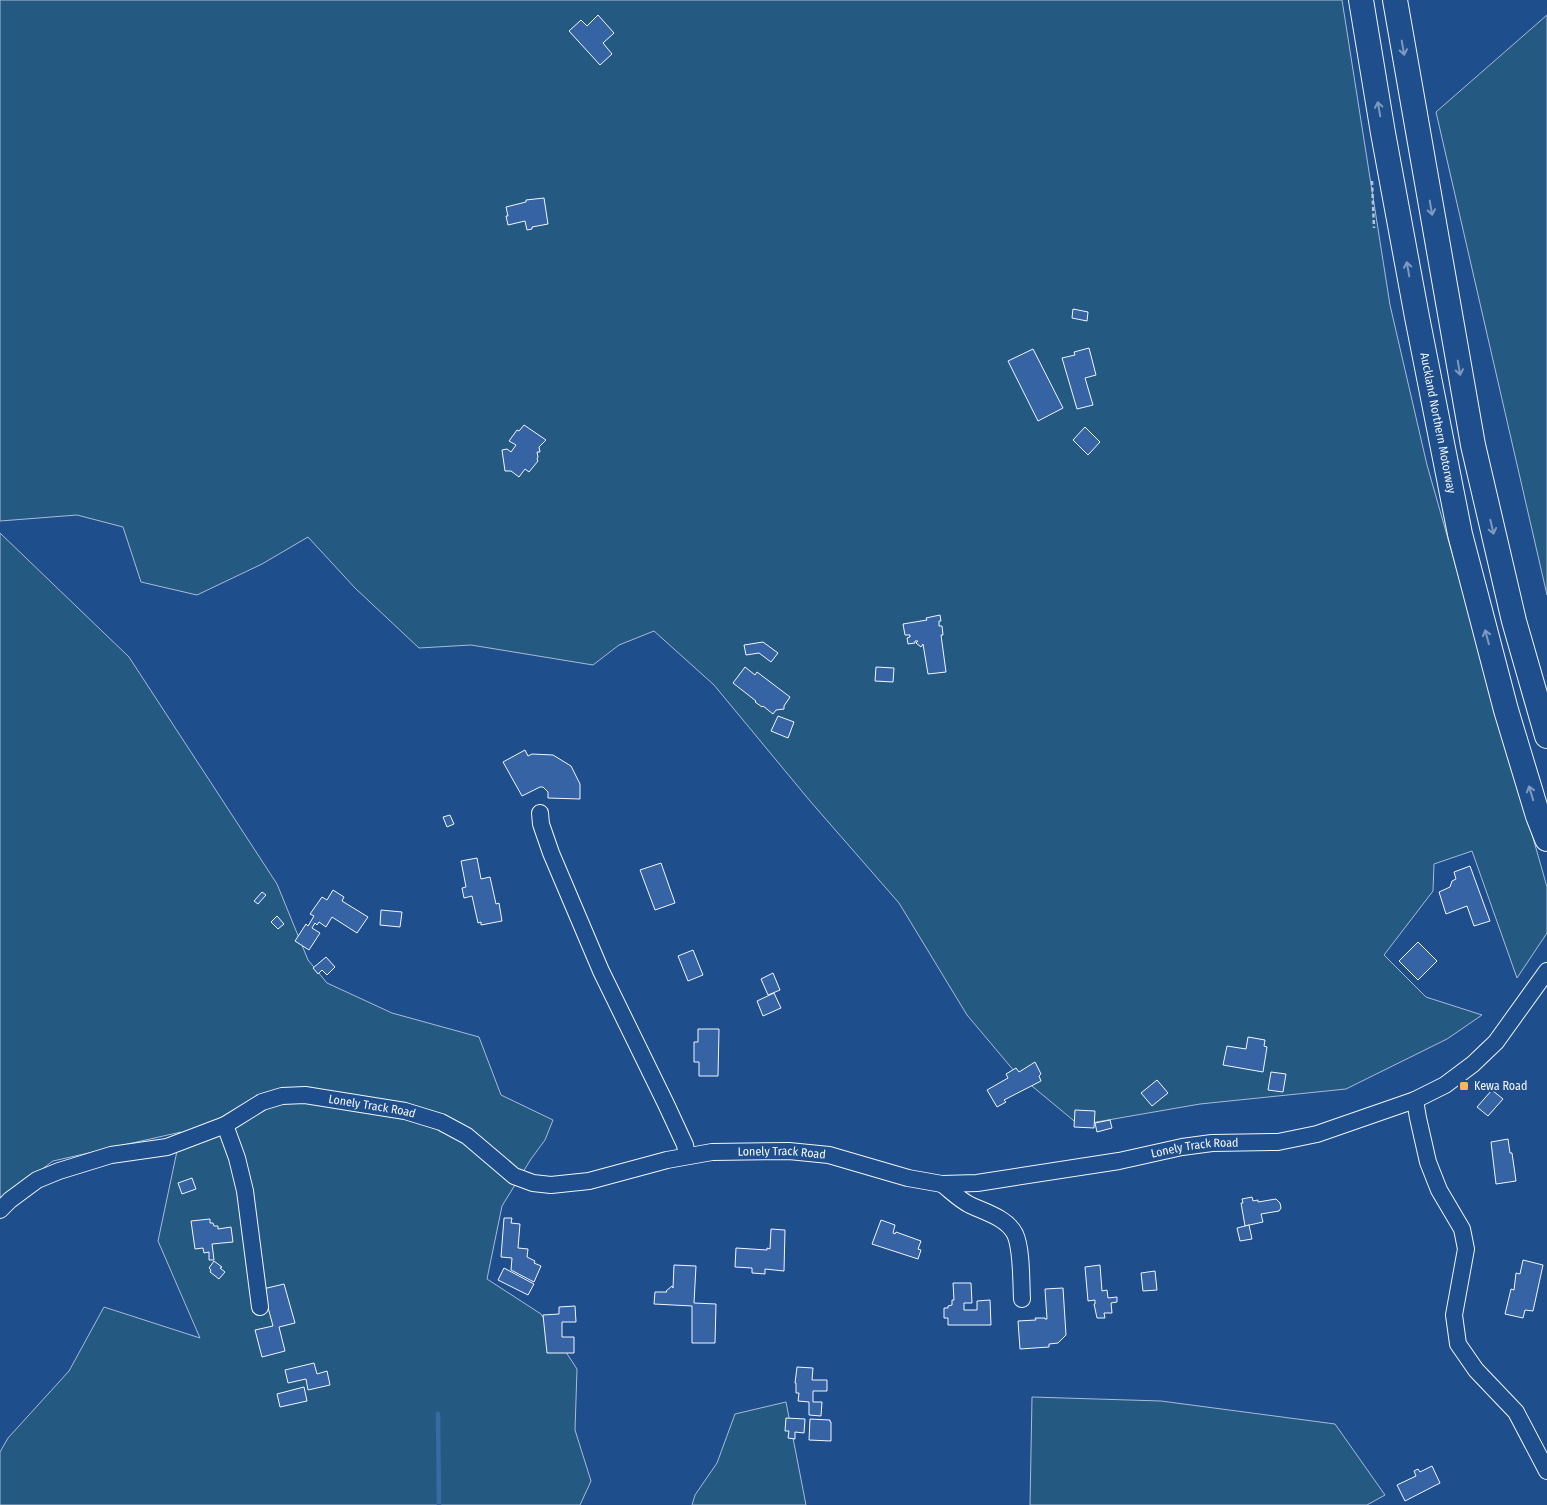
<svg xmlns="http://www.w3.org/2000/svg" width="1547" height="1505" viewBox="0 0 1547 1505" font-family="'Fira Sans Condensed',sans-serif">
	<rect width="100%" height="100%" fill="#1f4e8c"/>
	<!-- green -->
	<g fill="#245a82" stroke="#a8bbd7">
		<polygon points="0,0 1342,0 1390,305 1427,465 1547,887 1547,933 1517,978 1472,851 1434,864 1433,891 1384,955 1426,997 1482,1015 1447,1039 1346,1089 1200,1104 1079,1125 1015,1072 967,1015 899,903 810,801 714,685 654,631 619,645 593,665 471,645 419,648 355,588 308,537 262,564 197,595 141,582 123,527 77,515 0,521"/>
		<polygon points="1547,15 1547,595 1436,112"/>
		<polygon points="0,533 129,657 277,884 308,960 327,983 392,1013 479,1037 501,1095 553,1120 545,1140 531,1159 502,1206 487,1279 541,1314 577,1369 575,1430 591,1481 580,1505 0,1505 0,1452 8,1438 69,1371 104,1307 200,1338 158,1241 181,1132 53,1161 0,1200"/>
		<polygon points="1032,1397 1161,1401 1335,1424 1385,1495 1367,1505 1030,1505"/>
		<polygon points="786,1402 806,1505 692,1505 695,1495 717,1463 735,1414"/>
	</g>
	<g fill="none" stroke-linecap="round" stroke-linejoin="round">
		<!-- stream -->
		<polyline stroke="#3b69a3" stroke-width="4.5" points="438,1414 439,1505"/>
	</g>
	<!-- building -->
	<g fill="#3563a3" stroke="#f2f6ff">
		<polygon points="598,15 614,33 603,43 612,54 600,65 569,31 581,20 587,26"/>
		<polygon points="544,198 548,224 532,227 532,229 527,230 525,221 508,225 506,216 508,216 506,207 526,202 526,200"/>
		<polygon points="1073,309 1088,312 1087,321 1072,318"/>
		<polygon points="1089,348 1096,375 1085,378 1093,405 1077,409 1062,358 1075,355 1074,352"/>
		<polygon points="1033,349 1063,408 1038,421 1008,361"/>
		<polygon points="524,425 546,440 539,447 540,452 537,452 538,457 537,459 538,461 529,472 525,469 519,477 511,471 505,471 502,450 507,449 511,452 516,445 509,441 517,430 519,431"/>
		<polygon points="1085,427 1100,442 1088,455 1073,440"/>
		<polygon points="940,615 941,621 939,621 939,626 942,626 943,635 941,635 946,672 928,674 923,644 921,647 916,643 918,641 915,641 915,643 908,644 907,638 910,637 910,635 905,635 903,624 927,620 926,618"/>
		<polygon points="763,642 778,653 771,662 759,653 746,655 744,645"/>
		<polygon points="745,667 755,675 757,672 790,697 784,706 784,709 776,710 773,714 763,706 762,707 755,702 756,701 733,683"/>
		<polygon points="876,667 894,668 893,682 875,681"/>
		<polygon points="778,716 794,722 788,738 771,731"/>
		<polygon points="525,750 528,756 532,754 553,755 571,766 580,784 580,799 548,798 548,792 543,787 540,787 522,796 503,762"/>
		<polygon points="450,815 454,824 447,827 443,817"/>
		<polygon points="477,858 481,879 490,877 496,904 499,903 502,921 481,925 481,922 478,923 472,896 464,898 462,888 466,887 461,861"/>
		<polygon points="661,863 675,903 655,910 640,870"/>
		<polygon points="1470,866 1490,921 1474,926 1467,906 1446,914 1439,892 1450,887 1452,881 1456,879 1454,872"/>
		<polygon points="333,890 344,897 342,901 368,917 357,933 332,917 326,927 319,922 317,925 315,923 312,928 320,933 309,950 295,941 306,924 308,926 314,916 310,914 322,897 327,900"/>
		<polygon points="262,892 266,895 258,904 254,901"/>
		<polygon points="381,910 402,912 400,927 380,925"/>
		<polygon points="277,916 284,924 278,929 271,922"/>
		<polygon points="1418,942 1437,961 1418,980 1399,961"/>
		<polygon points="693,950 703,975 688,981 678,956"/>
		<polygon points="326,957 335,967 327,975 322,970 318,974 313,968"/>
		<polygon points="773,973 780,990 768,995 761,979"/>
		<polygon points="774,993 781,1008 763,1016 757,1001"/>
		<polygon points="698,1029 719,1029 718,1076 699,1076 699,1062 694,1062 694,1042 698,1042"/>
		<polygon points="1248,1037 1265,1040 1264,1046 1267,1047 1263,1072 1223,1065 1227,1046 1246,1049"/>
		<polygon points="1035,1062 1041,1074 1039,1076 1041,1081 1004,1100 1006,1102 997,1107 987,1090 1008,1078 1006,1074 1016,1068 1019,1072"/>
		<polygon points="1271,1072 1286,1074 1283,1092 1268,1090"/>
		<polygon points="1157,1080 1168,1093 1152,1106 1141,1093"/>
		<polygon points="1492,1090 1503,1099 1488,1116 1477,1107"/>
		<polygon points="1075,1110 1095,1111 1094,1128 1074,1127"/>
		<polygon points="1110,1120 1112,1128 1097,1132 1095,1123"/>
		<polygon points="1508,1139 1510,1153 1512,1153 1516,1181 1496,1184 1491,1142"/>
		<polygon points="192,1178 196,1189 182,1194 178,1183"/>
		<polygon points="1252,1197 1253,1201 1258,1200 1258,1202 1276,1199 1280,1203 1281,1208 1279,1211 1261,1214 1263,1222 1245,1226 1241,1203 1243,1203 1242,1199"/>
		<polygon points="504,1218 512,1218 511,1223 520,1224 518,1248 528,1249 527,1257 535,1261 534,1263 541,1266 534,1282 511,1270 512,1258 501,1257"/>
		<polygon points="210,1219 210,1223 213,1223 214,1226 218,1226 218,1229 231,1227 233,1242 212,1244 214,1260 209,1260 209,1252 204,1253 203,1248 195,1249 191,1221"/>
		<polygon points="881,1220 895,1225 893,1233 895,1234 896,1232 921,1241 918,1249 921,1250 918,1259 872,1244"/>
		<polygon points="1249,1225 1252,1239 1240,1241 1237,1228"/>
		<polygon points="771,1229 785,1230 784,1271 765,1269 765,1274 752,1273 752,1268 735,1267 736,1248 767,1250 767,1248 770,1249"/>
		<polygon points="1523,1260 1543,1265 1533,1311 1525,1310 1523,1318 1505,1314 1511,1289 1514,1290 1516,1273 1520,1274"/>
		<polygon points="214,1261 222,1267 220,1268 225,1272 219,1279 210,1272 211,1270 209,1268"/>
		<polygon points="674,1265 696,1266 694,1303 716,1304 715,1343 692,1343 692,1306 654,1304 655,1292 667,1292 666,1291 672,1286 673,1288"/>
		<polygon points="1100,1265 1102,1291 1107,1290 1108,1298 1117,1297 1117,1302 1111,1303 1112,1313 1104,1313 1105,1318 1097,1318 1094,1304 1095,1304 1095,1300 1088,1301 1085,1267"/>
		<polygon points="504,1268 534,1284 528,1295 498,1280"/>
		<polygon points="1155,1271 1157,1290 1143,1291 1141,1273"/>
		<polygon points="953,1283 971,1283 972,1303 964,1303 964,1310 977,1310 977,1301 990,1300 991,1325 948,1325 948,1318 944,1318 944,1308 948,1308 948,1306 952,1305 952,1300 954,1300"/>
		<polygon points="284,1284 295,1323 279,1327 285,1351 262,1357 255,1330 273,1326 263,1289"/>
		<polygon points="1063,1288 1066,1335 1058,1343 1049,1344 1049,1347 1020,1349 1018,1321 1036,1320 1035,1318 1045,1318 1045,1319 1047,1319 1045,1289"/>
		<polygon points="575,1306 576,1322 562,1322 562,1337 574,1337 574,1353 547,1353 543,1315 559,1314 559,1307"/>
		<polygon points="314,1363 317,1374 327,1371 330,1385 308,1390 306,1379 288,1383 285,1370"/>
		<polygon points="797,1367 813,1368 812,1380 827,1380 827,1391 813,1391 813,1402 822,1402 821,1416 809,1415 809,1402 798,1401 799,1393 796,1393 796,1383 795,1383"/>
		<polygon points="304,1387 307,1401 280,1407 277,1394"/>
		<polygon points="786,1418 805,1419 804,1433 795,1432 795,1439 788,1438 789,1431 785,1431"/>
		<polygon points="810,1419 830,1420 830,1422 831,1422 831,1441 809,1440"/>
		<polygon points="1432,1466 1440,1483 1405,1501 1397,1485 1416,1476 1414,1471 1418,1469 1420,1472"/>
	</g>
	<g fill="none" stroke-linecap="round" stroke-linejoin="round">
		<defs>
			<g id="minor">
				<polyline points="540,813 541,824 551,853 601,971 666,1104 685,1145 687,1156"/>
				<polyline points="1415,1100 1418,1118 1428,1162 1439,1190 1462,1229 1466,1249 1454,1315 1458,1344 1476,1370 1516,1412 1547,1471"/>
				<polyline points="225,1125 237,1158 245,1191 260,1307"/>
				<path d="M942,1184C951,1191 960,1200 970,1205C985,1212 1007,1218 1015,1234C1022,1249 1021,1281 1022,1299"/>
				<path id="s1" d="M0,1210L10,1200L37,1180L59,1171L111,1155L167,1147L225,1125L262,1102L282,1096L305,1095L405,1111L441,1122L467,1136L514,1176L533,1183L551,1185L589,1181L667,1160L712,1152L789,1151L829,1155L908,1178L942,1184L977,1183L1119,1161L1182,1147L1212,1143L1278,1142L1317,1134L1415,1100L1445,1085L1473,1064L1496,1042L1547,971"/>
			</g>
			<g id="highway">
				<path id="s2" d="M1361,0L1383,133L1417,317L1460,534L1506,710L1538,816L1547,839"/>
				<polyline points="1395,0 1473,445 1514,621 1547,736"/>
			</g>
		</defs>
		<!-- minor casing -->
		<use href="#minor" stroke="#f2f6ff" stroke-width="18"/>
		<!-- highway casing -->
		<use href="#highway" stroke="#f2f6ff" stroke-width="26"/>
		<!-- path -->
		<polyline stroke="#b3c4dc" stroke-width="2.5" stroke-dasharray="4 2.5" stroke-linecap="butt" points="1372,181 1374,228"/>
		<!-- minor -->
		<use href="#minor" stroke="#1f4e8c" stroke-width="16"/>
		<!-- highway -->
		<use href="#highway" stroke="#1f4e8c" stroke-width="24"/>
	</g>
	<!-- one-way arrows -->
	<defs><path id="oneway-shaft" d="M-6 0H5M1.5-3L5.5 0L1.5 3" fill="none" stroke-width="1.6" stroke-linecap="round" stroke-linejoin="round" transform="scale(1.25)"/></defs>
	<g stroke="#7e9ac0">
		<use href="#oneway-shaft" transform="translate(1403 48) rotate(80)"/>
		<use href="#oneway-shaft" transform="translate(1379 109) rotate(-100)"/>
		<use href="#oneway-shaft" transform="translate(1431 208) rotate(80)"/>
		<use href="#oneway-shaft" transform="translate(1408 269) rotate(-100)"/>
		<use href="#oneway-shaft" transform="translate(1459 368) rotate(80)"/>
		<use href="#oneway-shaft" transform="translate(1492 527) rotate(77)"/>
		<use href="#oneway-shaft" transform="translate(1487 637) rotate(-105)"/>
		<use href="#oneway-shaft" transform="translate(1531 793) rotate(-107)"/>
	</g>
	<!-- markers -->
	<rect fill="#ffb74d" stroke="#1f4e8c" stroke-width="2" x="1459" y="1081" width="10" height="10" rx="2.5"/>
	<g text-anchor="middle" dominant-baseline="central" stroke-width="4" stroke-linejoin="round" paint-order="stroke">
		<!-- street labels -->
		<g font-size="12" fill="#f2f6ff" stroke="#1f4e8c">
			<text stroke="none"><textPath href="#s2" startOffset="430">Auckland Northern Motorway</textPath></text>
			<text stroke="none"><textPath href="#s1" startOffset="400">Lonely Track Road</textPath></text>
			<text stroke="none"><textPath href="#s1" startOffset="1255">Lonely Track Road</textPath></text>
			<text stroke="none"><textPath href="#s1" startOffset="835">Lonely Track Road</textPath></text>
		</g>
		<!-- poi labels -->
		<g font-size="12" fill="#f2f6ff" stroke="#1f4e8c" text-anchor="start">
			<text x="1474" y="1086">Kewa Road</text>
		</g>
	</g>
</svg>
